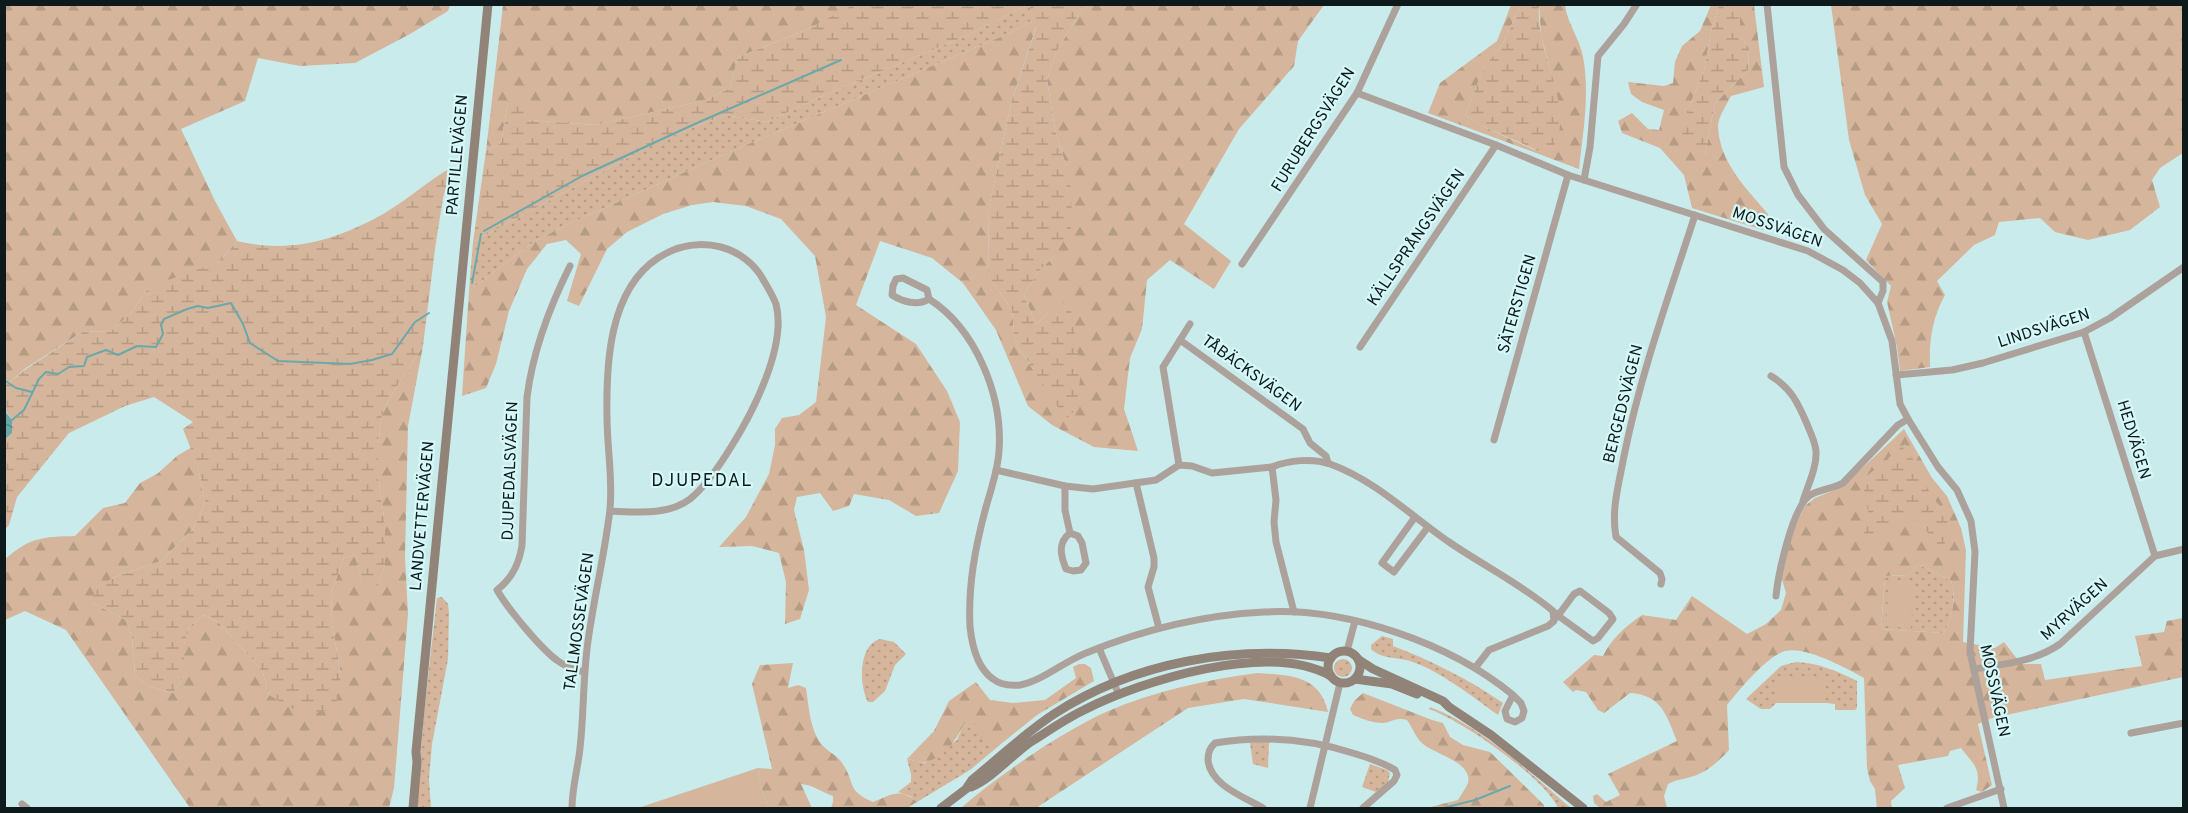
<svg xmlns="http://www.w3.org/2000/svg" width="2188" height="813" viewBox="0 0 2188 813" font-family="Overpass,sans-serif">
	<defs>
		<pattern id="grass-dots" width="8" height="8" patternUnits="userSpaceOnUse" patternTransform="scale(1.5)"><rect width="8" height="8" fill="#d5b59b"/><path d="M2 2h.1M6 6h.1" fill="none" stroke="#b69b85" stroke-width="1.8" stroke-linecap="round"/></pattern>
		<pattern id="forest-firs" width="22" height="20" patternUnits="userSpaceOnUse" patternTransform="scale(1.5)"><rect width="22" height="20" fill="#d5b59b"/><path d="M5 1l3.5 6h-7zM16 11l3.5 6h-7z" fill="#b69b85"/></pattern>
		<pattern id="wetland-marsh" width="20" height="14" patternUnits="userSpaceOnUse" patternTransform="scale(1.5)"><rect width="20" height="14" fill="#d5b59b"/><path d="M1 5h8M5 5V1M11 12h8M15 12V8" fill="none" stroke="#b69b85"/></pattern>
		<pattern id="water-waves" width="16" height="10" patternUnits="userSpaceOnUse" patternTransform="scale(1.5)"><rect width="16" height="10" fill="#69a9ab"/><path d="M0 5q4-4 8 0t8 0" fill="none" stroke="#55898a"/></pattern>
	</defs>
	<rect width="100%" height="100%" fill="#c9ebec"/>
	<!-- grass -->
	<g fill="url(#grass-dots)">
		<polygon points="1027,5 1029,5 1034,19 1012,32 746,145 564,226 532,243 469,291 473,242 657,142 725,115 767,122 813,100 968,35"/>
		<path d="M1918,564L1951,581C1957,596 1952,619 1944,633L1881,629L1885,576L1908,575Z"/>
		<polygon points="442,597 448,604 449,613 448,659 432,744 429,779 431,808 416,808 425,704 437,598"/>
		<path d="M1382,636L1393,639V646C1432,661 1468,679 1503,703L1498,715C1473,697 1439,670 1410,661C1396,657 1381,659 1371,649V645Z"/>
		<path d="M880,639L894,642L906,654L895,665L885,691L873,702H868C859,685 858,645 880,639Z"/>
		<circle cx="1343" cy="668" r="9"/>
		<path d="M1796,662C1819,663 1837,671 1857,681V708L1855,710H1835V704L1826,703V677H1776V703L1770,709H1761L1746,699L1781,666Z"/>
		<path d="M1430,707C1480,725 1530,773 1571,808H1558C1545,778 1461,720 1429,709Z"/>
		<polygon points="971,721 979,725 989,744 1001,744 970,770 917,802 910,796 898,792 911,782 911,774 907,759 925,763 957,740 964,723"/>
		<polygon points="1267,741 1269,742 1268,768 1253,764 1250,743"/>
		<polygon points="1370,764 1387,770 1390,773 1388,782 1376,792 1362,787"/>
	</g>
	<!-- forest -->
	<g fill="url(#forest-firs)" fill-rule="evenodd">
		<polygon points="5,5 450,5 448,11 410,34 355,63 300,66 258,58 245,101 181,129 215,201 237,241 219,262 146,291 132,312 110,332 84,331 26,368 5,386"/>
		<polygon points="503,5 855,5 806,30 738,57 730,88 706,100 596,125 527,120 516,93 508,101 501,143 486,151"/>
		<polygon points="1084,5 1324,5 1298,41 1294,66 1239,129 1184,224 1231,261 1214,289 1170,260 1147,280 1142,329 1130,358 1124,409 1138,451 1094,447 1052,425 1028,406 996,330 963,283 932,258 880,241 856,305 916,344 947,391 960,422 958,471 939,513 916,516 889,500 854,494 849,506 833,511 820,493 797,497 794,510 804,550 809,590 800,619 785,624 786,582 779,553 752,546 719,547 746,517 769,474 775,445 775,429 782,418 799,415 816,402 826,317 815,256 781,219 746,206 713,202 692,205 663,214 627,232 607,249 579,306 567,301 581,254 566,240 547,244 527,269 509,311 496,364 486,388 462,396 469,291 532,243 564,226 746,145 1012,32 1034,19 1036,27 1011,103 989,207 988,276 1012,310 1015,342 1034,371 1049,312 1036,325 1024,295 1038,272 1054,256 1066,166 1055,129 1047,80 1056,53"/>
		<path d="M1511,5H1521L1502,45L1484,67L1465,115L1480,125L1535,150L1556,90L1541,35L1539,5H1565C1567,23 1580,39 1583,57C1590,94 1583,132 1579,169L1428,113L1440,83L1497,41Z"/>
		<path d="M1711,5H1719L1711,32L1704,71L1686,114L1705,155L1715,103L1748,70L1749,48L1740,35V5H1754L1764,87L1731,96C1727,104 1718,117 1718,126C1719,162 1746,188 1768,214L1763,230L1692,208L1684,175L1660,148L1622,133L1618,121L1632,113L1648,129L1659,130L1664,110L1642,102L1631,94L1628,82L1664,86L1673,83L1675,62L1682,46L1700,31Z"/>
		<path d="M1831,5H2183V153L2160,168L2152,180L2160,207L2130,230L2088,240L2055,232L2040,218L1999,222L1995,235L1974,245L1937,281L1945,295C1932,319 1929,340 1930,367L1900,371L1897,347L1887,302L1891,286L1866,260L1882,224L1865,195L1849,140Z"/>
		<path d="M423,346L408,426L405,558L408,614L394,788L389,808H190L66,630L25,611L5,620V559C31,537 42,537 75,536L103,508L125,503L140,483L157,474L177,456L192,447L198,467L205,503L194,528L161,561L112,578L91,602L126,620L132,637L135,675L147,686L173,693L184,677V644L190,626L203,615L218,622L253,660L263,673L269,695L341,674L332,625L331,593L344,558L355,555L363,587L376,590L385,565V524L378,476V444L382,415L390,397Z"/>
		<path d="M1904,429L1932,478L1947,496L1961,528L1966,550L1963,642L1995,648L2004,642L2021,664H2041L2045,680L2142,666L2135,636L2164,632L2167,621L2183,618V677L1992,718L1978,724L1992,785L1982,792L1976,790C1982,768 1973,764 1961,748L1950,751L1948,756L1898,765L1905,788L1891,801L1892,808H1877L1875,789L1870,781L1867,768L1864,678C1846,668 1806,646 1785,651C1767,656 1739,690 1727,705L1729,750C1717,763 1705,774 1687,778C1679,780 1676,780 1668,784L1664,796L1667,808H1600L1594,803L1593,796L1597,794L1606,802L1620,795L1608,774L1677,741C1666,715 1662,695 1630,693L1604,713L1598,710L1586,692L1576,690L1573,692L1563,682L1594,655L1603,656C1611,639 1626,626 1642,615L1676,620L1692,596L1747,634L1766,624L1781,610L1786,593L1781,576L1795,526L1805,506L1815,498L1842,487ZM1918,564L1951,581C1957,596 1952,619 1944,633L1881,629L1885,576L1908,575Z"/>
		<path d="M793,663L788,688L798,685L806,688C809,707 810,733 824,747C829,752 838,756 842,763C856,782 845,790 873,802C891,795 900,787 917,802L907,808H831L833,802V796C821,792 814,785 801,784L812,808H769L759,782L758,768L772,769L752,684L760,665Z"/>
		<path d="M1079,664H1085L1091,668L1094,681L1037,715L1001,744H989L980,737L978,725L971,722L964,723C957,740 945,757 926,762C921,763 913,760 907,759L934,731L949,701L976,682L990,700L1013,703L1045,700L1076,678L1073,667Z"/>
		<path d="M1257,673C1288,675 1320,675 1328,712L1244,699L1188,708L1036,808H961C1001,774 1058,734 1106,712C1154,691 1206,680 1257,673Z"/>
		<path d="M1363,693L1432,720L1443,723L1450,737L1463,745L1490,752L1544,805V808H1427L1458,800C1461,795 1466,788 1468,783C1473,762 1434,754 1423,744C1415,737 1413,728 1407,720C1393,717 1394,722 1383,723C1372,723 1363,719 1353,715L1350,709L1354,701Z"/>
	</g>
	<!-- wetland -->
	<g fill="url(#wetland-marsh)">
		<polygon points="855,4 1027,5 968,35 813,100 767,122 725,115 657,142 473,242 486,151 501,143 508,101 516,92 528,120 596,125 706,100 730,88 738,57 806,30"/>
		<polygon points="1029,5 1084,5 1056,53 1047,80 1055,129 1066,166 1072,193 1071,229 1054,256 1038,272 1024,295 1036,325 1049,312 1069,299 1081,372 1076,409 1066,419 1015,342 1012,310 988,276 989,207 1011,103 1036,28"/>
		<path d="M1521,5H1539C1536,46 1562,84 1560,125C1560,135 1553,147 1550,156L1480,125L1465,115L1484,67L1502,45Z"/>
		<polygon points="1719,5 1740,5 1740,35 1749,48 1748,70 1715,103 1705,155 1688,149 1681,142 1686,114 1704,71 1711,32"/>
		<path d="M452,167L443,198L435,249L423,346L390,397L382,415L378,444V476L385,524V565L376,591L363,588L355,555L344,558L331,593L332,625L341,674L336,708L311,714L290,708L269,695L263,673L253,660L218,622L203,615L190,626L184,644V677L173,693L147,686L135,675L132,637L126,620L91,602L95,590L112,578L161,561L194,528L205,503L198,467L183,429L193,422L154,397L125,406L69,433L17,497L9,525L5,529L4,439L12,433V420L5,410V386L26,369L84,331L110,332L132,312L146,291L168,280L219,262L237,241C289,254 337,240 383,214C407,200 428,181 452,167Z"/>
		<polygon points="1905,444 1932,497 1948,515 1944,552 1909,510 1899,525 1861,544 1869,516 1862,480"/>
	</g>
	<!-- garden -->
	<g fill="#d5b59b">
		<polygon points="1889,580 1914,581 1911,628 1886,626"/>
		<polygon points="1775,677 1826,677 1826,703 1776,703"/>
		<polygon points="758,768 759,782 769,808 638,808"/>
	</g>
	<!-- water -->
	<polygon fill="url(#water-waves)" points="4,410 12,420 12,433 5,439"/>
	<g fill="none" stroke-linecap="round" stroke-linejoin="round">
		<!-- stream -->
		<g stroke="#69a9ab" stroke-width="2">
			<polyline points="484,231 582,176 697,123 841,60"/>
			<polyline points="472,283 481,234"/>
			<polyline points="4,380 16,388 32,392"/>
			<polyline points="12,420 24,410 39,379 46,372 58,374 69,367 84,366 87,357 106,350 118,355 137,346 156,347 163,334 161,325 164,319 187,309 198,306 208,308 231,303 243,324 250,343 278,361 350,364 372,360 392,354 415,322 429,313"/>
			<polyline points="1443,808 1475,800 1510,786"/>
		</g>
		<!-- street -->
		<g stroke="#aca29b" stroke-width="7">
			<polyline points="1767,4 1784,167 1798,195 1824,229 1883,282 1883,291 1878,303"/>
			<polyline points="1357,93 1496,145 1568,175 1808,251 1843,270 1860,283 1878,303 1892,341 1900,404 1908,419 1938,467 1957,490 1971,521 1975,552 1970,652 2004,808"/>
			<polyline points="1584,180 1590,147 1598,56 1624,24 1637,4"/>
			<polyline points="1242,264 1357,93 1398,4"/>
			<path d="M570,266C549,308 533,350 527,397L522,546C519,564 512,579 497,590C508,609 541,649 558,661C566,667 575,670 584,672"/>
			<path d="M929,299L927,290L903,278L896,279L893,286L892,295C903,302 918,306 929,299C976,329 1003,396 999,451C998,470 991,489 986,507C975,548 968,585 970,627C972,645 977,668 993,679C1001,685 1011,686 1020,685C1044,680 1063,662 1086,653C1142,630 1204,615 1264,612C1346,607 1450,643 1513,695L1505,711L1507,719L1515,722L1522,718L1524,711L1521,703L1513,695"/>
			<polyline points="2084,332 2155,556"/>
			<polyline points="1180,340 1190,324"/>
			<polyline points="1360,347 1496,145"/>
			<polyline points="1896,375 1952,370 1983,363 2084,332 2110,318 2184,267"/>
			<path d="M1771,376C1791,388 1798,403 1807,424C1810,432 1815,441 1816,451C1817,467 1808,485 1803,501"/>
			<polyline points="1494,440 1568,175"/>
			<polyline points="1179,465 1163,367 1180,340 1303,429 1310,443 1326,456 1328,463"/>
			<path d="M1272,467C1289,460 1313,458 1330,464C1375,480 1411,516 1449,542C1484,566 1521,584 1553,611L1554,621L1548,626L1489,650L1475,668"/>
			<polyline points="996,470 1065,486 1093,489 1156,480 1179,465 1192,466 1212,473 1272,467 1276,500 1274,522 1276,542 1294,612"/>
			<polyline points="1136,483 1154,558 1154,567 1148,587 1159,628"/>
			<path d="M1065,486V510L1070,533C1057,543 1061,556 1066,569L1073,571L1081,570L1086,563L1082,543L1078,536L1070,533"/>
			<polyline points="1415,517 1382,563 1394,572 1428,527"/>
			<path d="M1661,584L1662,579L1660,573L1616,537C1611,509 1619,484 1624,456C1641,372 1669,296 1695,215"/>
			<path d="M1776,596C1778,575 1792,509 1809,496C1816,490 1833,489 1843,483L1898,425L1908,419"/>
			<polyline points="1554,614 1560,613 1574,594 1580,591 1609,613 1613,619 1598,638 1593,641 1560,617 1555,617"/>
			<polyline points="1099,648 1119,695"/>
			<polyline points="1347,651 1355,621"/>
			<path d="M1974,669C2004,664 2034,662 2060,644L2155,556L2184,549"/>
			<polyline points="2131,733 2184,723"/>
			<polyline points="22,804 27,808"/>
			<path d="M572,808C572,787 578,768 580,748C584,712 583,676 588,641C594,597 605,553 610,509C613,479 607,448 607,417C606,364 609,290 658,258C678,245 698,241 721,247C739,252 755,264 764,281C768,288 773,296 776,304C787,346 753,412 731,447C720,465 706,486 690,499C668,516 635,512 610,511"/>
			<path d="M1263,808C1244,797 1210,785 1208,760C1208,752 1210,748 1215,743C1264,735 1310,739 1356,754C1369,758 1384,763 1395,770L1397,775L1394,781L1363,808"/>
			<polyline points="1310,808 1340,683"/>
			<polyline points="1947,808 2001,789"/>
		</g>
		<!-- secondary -->
		<g stroke="#918378" stroke-width="9">
			<circle cx="1344" cy="667" r="16"/>
			<polyline points="1359,660 1373,669 1443,701 1449,707 1491,735 1583,808"/>
			<polyline points="1355,679 1392,684 1417,694"/>
			<path d="M971,787C991,779 1011,756 1029,743C1047,732 1065,719 1084,710C1143,680 1269,641 1331,676"/>
			<polyline points="413,808 417,762 416,752 488,4"/>
			<path d="M941,808L966,789L972,780C999,758 1025,733 1054,714C1134,662 1236,644 1331,658"/>
		</g>
	</g>
	<g text-anchor="middle" dominant-baseline="central" stroke-width="4.5" stroke-linejoin="round" paint-order="stroke">
		<!-- street labels -->
		<g font-size="16" fill="#0d191a" stroke="#d6f8f9">
			<text transform="translate(1314 130) rotate(-58)">FURUBERGSVÄGEN</text>
			<text transform="translate(458 155) rotate(-85)">PARTILLEVÄGEN</text>
			<text transform="translate(1777 228) rotate(19)">MOSSVÄGEN</text>
			<text transform="translate(1417 238) rotate(-56)">KÄLLSPRÅNGSVÄGEN</text>
			<text transform="translate(1518 304) rotate(-74)">SÄTERSTIGEN</text>
			<text transform="translate(2044 329) rotate(-18)">LINDSVÄGEN</text>
			<text transform="translate(1251 374) rotate(36)">TÅBÄCKSVÄGEN</text>
			<text transform="translate(1624 404) rotate(-76)">BERGEDSVÄGEN</text>
			<text transform="translate(2133 440) rotate(73)">HEDVÄGEN</text>
			<text transform="translate(511 471) rotate(-88)">DJUPEDALSVÄGEN</text>
			<text transform="translate(423 516) rotate(-85)">LANDVETTERVÄGEN</text>
			<text transform="translate(2075 610) rotate(-42)">MYRVÄGEN</text>
			<text transform="translate(580 622) rotate(-82)">TALLMOSSEVÄGEN</text>
			<text transform="translate(1994 691) rotate(78)">MOSSVÄGEN</text>
		</g>
		<!-- neighbourhood labels -->
		<g font-size="18" letter-spacing="1.5" fill="#0d191a" stroke="#d6f8f9">
			<text x="702" y="481">DJUPEDAL</text>
		</g>
	</g>
	<!-- border -->
	<rect width="2188" height="813" fill="none" stroke="#0d191a" stroke-width="12"/>
</svg>
